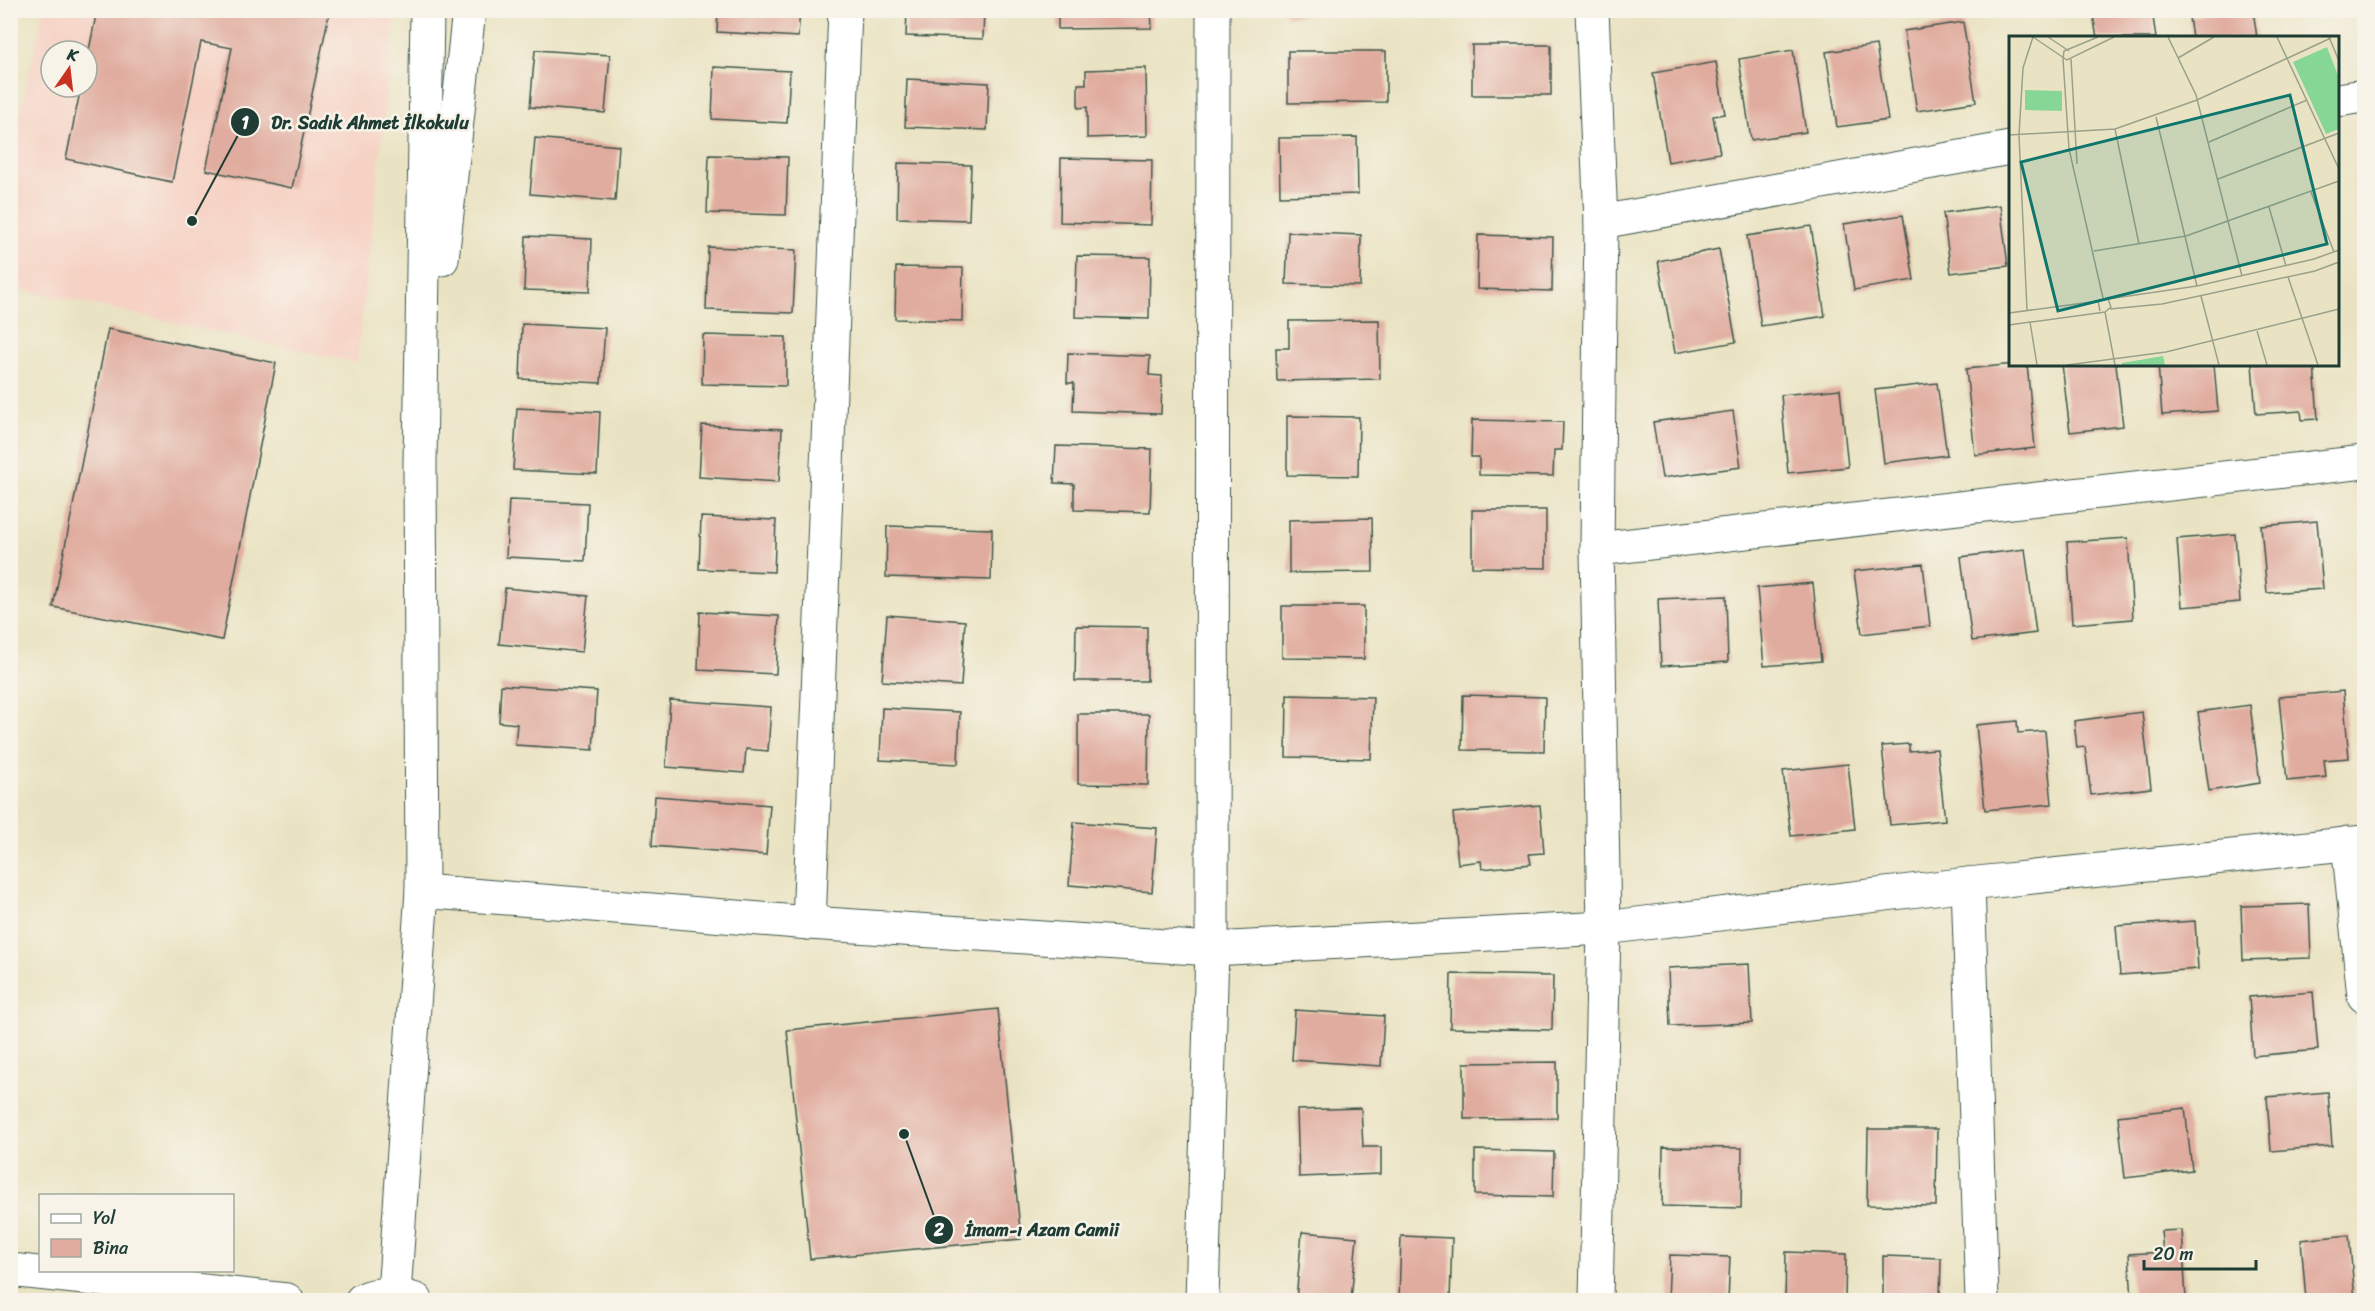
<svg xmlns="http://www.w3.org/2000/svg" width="2375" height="1311" viewBox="0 0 2375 1311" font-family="Sriracha,sans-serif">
	<rect width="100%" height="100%" fill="#f7f3e8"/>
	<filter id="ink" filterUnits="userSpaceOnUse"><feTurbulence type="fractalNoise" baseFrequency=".0167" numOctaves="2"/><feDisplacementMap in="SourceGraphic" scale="12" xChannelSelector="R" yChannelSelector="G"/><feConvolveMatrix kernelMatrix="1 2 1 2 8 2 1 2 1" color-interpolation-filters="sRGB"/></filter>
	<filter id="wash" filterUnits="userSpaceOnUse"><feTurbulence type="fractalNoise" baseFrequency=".008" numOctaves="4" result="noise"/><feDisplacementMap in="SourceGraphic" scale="24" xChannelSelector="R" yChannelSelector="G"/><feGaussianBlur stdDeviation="1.35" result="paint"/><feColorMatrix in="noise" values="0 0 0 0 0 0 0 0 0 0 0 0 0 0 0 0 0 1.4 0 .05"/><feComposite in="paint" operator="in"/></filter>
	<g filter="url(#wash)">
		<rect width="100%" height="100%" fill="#eae3c3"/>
		<!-- built -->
		<path fill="#f6d2c4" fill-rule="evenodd" d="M43,11H396L357,363L11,287V154ZM51,51H87V87H51Z"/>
		<g id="blocks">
			<!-- building -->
			<g fill="#e0ac9f">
				<polygon points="97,10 216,10 236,15 237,10 330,10 292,188 206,170 232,48 201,42 172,182 66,159 81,87 87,87 87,60"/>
				<polygon points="718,10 800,10 798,37 717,32"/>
				<polygon points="907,10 984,10 983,39 906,36"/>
				<polygon points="1058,10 1151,10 1152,28 1058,29"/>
				<polygon points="1286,10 1324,10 1324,12 1286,17"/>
				<polygon points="2121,10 2152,10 2156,38 2097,38 2093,15"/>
				<polygon points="2227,10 2253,10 2257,38 2192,38 2189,17"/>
				<polygon points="1963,22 1976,102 1917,111 1904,31"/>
				<rect x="1472" y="45" width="79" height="50"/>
				<polygon points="1876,45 1888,120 1837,127 1826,52"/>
				<polygon points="535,50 610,55 605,113 530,107"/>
				<polygon points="1793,50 1806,132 1751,140 1739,59"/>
				<polygon points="1288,51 1386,51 1386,102 1288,103"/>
				<polygon points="1716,62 1725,114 1713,116 1720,153 1668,162 1653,73"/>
				<polygon points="714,67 790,71 787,123 712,119"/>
				<polygon points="1146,68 1147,136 1087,138 1087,107 1078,108 1078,84 1086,84 1086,70"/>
				<polygon points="907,79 989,83 987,130 905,127"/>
				<polygon points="1357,137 1358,194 1280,196 1279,138"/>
				<polygon points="535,138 619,146 615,201 530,194"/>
				<polygon points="709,155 788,157 786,215 707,213"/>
				<polygon points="1061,158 1152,160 1151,225 1060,222"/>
				<polygon points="898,163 971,165 969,220 897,218"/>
				<polygon points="2000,205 2008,266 1951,273 1943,213"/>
				<polygon points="1903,215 1914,280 1854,290 1844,224"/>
				<polygon points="1811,226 1825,316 1761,326 1747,236"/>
				<polygon points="1288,232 1361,235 1360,286 1286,284"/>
				<polygon points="1478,235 1553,237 1552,291 1477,289"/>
				<polygon points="526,236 592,239 590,292 524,290"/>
				<polygon points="708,247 796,250 793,313 706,310"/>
				<polygon points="1719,249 1736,342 1675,353 1658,261"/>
				<polygon points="1077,256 1150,257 1149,319 1075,317"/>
				<polygon points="896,267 963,268 962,321 895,319"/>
				<polygon points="1379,320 1380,379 1277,381 1276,348 1289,348 1289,321"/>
				<polygon points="522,324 605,328 601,383 520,379"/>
				<polygon points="108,329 276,363 222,640 53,607"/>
				<polygon points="703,335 786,337 786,386 702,384"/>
				<polygon points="1068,353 1150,356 1149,375 1162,376 1161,414 1073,411 1074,383 1067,383"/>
				<polygon points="2015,364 2027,364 2035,448 1975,455 1966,369"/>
				<polygon points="2062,364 2116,364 2123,426 2070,432"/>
				<polygon points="2158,364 2214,364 2218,411 2162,415"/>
				<polygon points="2252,364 2314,364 2318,419 2302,420 2301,411 2256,414"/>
				<polygon points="1937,383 1947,455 1884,463 1875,390"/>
				<polygon points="1840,389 1848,467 1788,473 1781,395"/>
				<polygon points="517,408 600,412 597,474 513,470"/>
				<polygon points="1733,411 1741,467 1662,478 1653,422"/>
				<polygon points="1287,416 1359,417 1358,476 1287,475"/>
				<polygon points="1472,420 1563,422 1562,450 1554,450 1553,476 1479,475 1479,457 1471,457"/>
				<polygon points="702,425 782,429 779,482 699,477"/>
				<polygon points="1056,446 1152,449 1150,512 1074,510 1074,484 1054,483"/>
				<polygon points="509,500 588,503 585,561 506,557"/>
				<polygon points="1472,510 1546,510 1546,568 1472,567"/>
				<polygon points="701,517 776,520 774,572 699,569"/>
				<polygon points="1372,518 1373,572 1289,573 1289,520"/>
				<polygon points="2317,521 2323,589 2267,593 2261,526"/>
				<polygon points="887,526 992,529 991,580 886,577"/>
				<polygon points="2235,534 2240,602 2182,607 2177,539"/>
				<polygon points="2128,538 2133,619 2072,624 2067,542"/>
				<polygon points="2025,549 2036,633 1972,641 1961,557"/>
				<polygon points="1923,564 1930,626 1862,634 1854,571"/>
				<polygon points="1813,583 1821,661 1764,666 1757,588"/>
				<polygon points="505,588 588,596 582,652 499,644"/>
				<polygon points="1726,596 1728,662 1661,666 1658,599"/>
				<polygon points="1282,606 1364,606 1364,659 1282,658"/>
				<polygon points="700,612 779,616 776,674 698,670"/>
				<polygon points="887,615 965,621 961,686 882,681"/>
				<polygon points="1076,626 1147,627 1147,681 1075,681"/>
				<polygon points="501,685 597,691 593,750 515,745 517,724 499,722"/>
				<polygon points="2343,691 2349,758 2324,760 2326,777 2287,781 2279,697"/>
				<polygon points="1287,695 1373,697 1371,759 1286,757"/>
				<polygon points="1463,695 1545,697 1544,751 1462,750"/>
				<polygon points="670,700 771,707 768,751 746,749 744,773 666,767"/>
				<polygon points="2250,705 2260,783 2209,791 2198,712"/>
				<polygon points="882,708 960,712 958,764 880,760"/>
				<polygon points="2142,712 2151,788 2091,795 2085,747 2077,748 2074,721"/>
				<polygon points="1078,714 1149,714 1148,785 1078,784"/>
				<polygon points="2017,721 2018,733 2045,731 2052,804 1985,810 1976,725"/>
				<polygon points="1909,744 1909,751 1937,749 1945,820 1890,825 1882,746"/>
				<polygon points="1848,764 1855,829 1791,836 1783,771"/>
				<polygon points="655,796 770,805 766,855 652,846"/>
				<polygon points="1540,805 1544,853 1529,854 1531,864 1482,869 1481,861 1458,864 1453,813"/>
				<polygon points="1074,822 1157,828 1152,892 1069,885"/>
				<polygon points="2309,904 2311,958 2243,960 2241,906"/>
				<polygon points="2195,921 2198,969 2120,975 2116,926"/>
				<polygon points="1749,964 1752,1023 1670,1026 1668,968"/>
				<polygon points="1451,974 1553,976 1552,1030 1450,1028"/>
				<polygon points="2313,992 2318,1050 2253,1056 2249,997"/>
				<polygon points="998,1009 1021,1239 810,1259 787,1030"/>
				<polygon points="1295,1010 1384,1016 1381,1066 1292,1060"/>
				<polygon points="1557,1062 1557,1118 1464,1119 1464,1063"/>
				<polygon points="2328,1092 2332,1146 2271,1151 2267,1097"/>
				<polygon points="1361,1108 1363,1147 1381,1147 1381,1174 1299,1177 1297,1110"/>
				<polygon points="2185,1108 2192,1170 2125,1178 2118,1116"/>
				<polygon points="1868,1129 1937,1129 1936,1206 1867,1205"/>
				<polygon points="1663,1147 1742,1148 1741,1208 1662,1206"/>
				<polygon points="1475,1150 1554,1152 1553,1197 1475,1195"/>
				<polygon points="2182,1230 2186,1300 2132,1300 2129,1254 2163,1252 2161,1231"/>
				<polygon points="1302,1232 1357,1237 1351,1300 1296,1300"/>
				<polygon points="2349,1235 2355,1300 2306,1300 2301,1240"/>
				<polygon points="1401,1236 1452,1238 1450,1300 1399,1300"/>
				<polygon points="1786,1252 1846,1254 1845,1300 1785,1300"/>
				<polygon points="1670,1255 1730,1257 1728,1300 1668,1300"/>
				<polygon points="1883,1256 1941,1258 1940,1300 1883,1300"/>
			</g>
		</g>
	</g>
	<g filter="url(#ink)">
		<use href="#blocks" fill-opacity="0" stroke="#3d5649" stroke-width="1.5"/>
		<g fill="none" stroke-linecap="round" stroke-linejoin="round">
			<defs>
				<g id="minor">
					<polyline points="1592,10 1601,222 1597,549 1604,928 1596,1300"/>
					<polyline points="2338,100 2364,96"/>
					<polyline points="1601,222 2010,148"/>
					<polyline points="442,259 469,10"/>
					<polyline points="1597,549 2364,462"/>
					<polyline points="2348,843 2364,996"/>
					<polyline points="1968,884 1982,1300"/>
					<polyline points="422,891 809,923 1212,949 1604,928 1968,884 2364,842"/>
					<polyline points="809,923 845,10"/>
					<polyline points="394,1294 422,891 420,464 427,10"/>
					<polyline points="1202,1300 1212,949 1213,10"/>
				</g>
				<g id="major">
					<polyline points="10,1270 287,1300"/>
					<path d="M362,1300C379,1291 398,1294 416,1300"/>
				</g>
			</defs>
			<!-- minor casing -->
			<use href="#minor" stroke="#3d5649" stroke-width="35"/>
			<!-- major casing -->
			<use href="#major" stroke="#3d5649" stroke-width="35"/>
			<!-- minor -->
			<use href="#minor" stroke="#fff" stroke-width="33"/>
			<!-- major -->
			<use href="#major" stroke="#fff" stroke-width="33"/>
		</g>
	</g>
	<!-- overview -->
	<g transform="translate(2009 36)">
		<rect width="330" height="330" fill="#eae3c3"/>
		<path d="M318,11L330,42V93L317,98L284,26ZM16,54L53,55V75L16,74ZM154,320L156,329H113V327Z" fill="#86d696"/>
		<path fill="none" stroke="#99a18a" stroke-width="1.5" d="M24,1L58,24L105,1M39,1L60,15M159,1L187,59L233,240M268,1L330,133M320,1L330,25M169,22L205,1M54,23L60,113L94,262M54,23L55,15L89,1M62,23L68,128M147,81L188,250M106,93L130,208M0,99L106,93L188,64L322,2M200,106L298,64M209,143L330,97M302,156L325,216M260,171L277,230M85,215L177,200L330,145M279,241L309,329M192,260L210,329M99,263L188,250L305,223L330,214M101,273L153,268L306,235L330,226M18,274L10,99L14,32L24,1M96,276L106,329M0,277L89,265M21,286L28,329M0,289L96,276L102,271L99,263L89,265L91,275M248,295L258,329M58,329L157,316L330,273"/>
		<path fill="#0f766e" fill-opacity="0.15" stroke="#0f766e" stroke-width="3" d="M281,59L318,208L49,275L12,126Z"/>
		<rect width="330" height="330" fill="none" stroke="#1f3d34" stroke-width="3"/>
	</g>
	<!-- callouts -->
	<path fill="none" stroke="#1f3d34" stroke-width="2" d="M192 221L245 122M904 1134L939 1230"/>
	<g fill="#1f3d34" stroke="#f7f3e8" stroke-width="2">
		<circle cx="192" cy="221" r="6"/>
		<circle cx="904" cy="1134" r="6"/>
		<circle cx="245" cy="122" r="15"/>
		<circle cx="939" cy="1230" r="15"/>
	</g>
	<g font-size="18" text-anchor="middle" font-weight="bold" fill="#fff">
		<text x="245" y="129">1</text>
		<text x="939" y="1236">2</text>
	</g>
	<g font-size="18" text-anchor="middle" font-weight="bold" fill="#1f3d34" stroke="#f7f3e8" stroke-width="5" stroke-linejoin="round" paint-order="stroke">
		<text x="370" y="129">Dr. Sadık Ahmet İlkokulu</text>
		<text x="1042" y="1236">İmam-ı Azam Camii</text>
	</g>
	<!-- margin -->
	<rect width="2375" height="1311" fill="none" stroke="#f7f3e8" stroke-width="36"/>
	<!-- legend -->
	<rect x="39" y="1194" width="195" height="78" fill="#f7f3e8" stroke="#a1aaa0" stroke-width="1.5"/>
	<rect x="51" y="1214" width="30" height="9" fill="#ffffff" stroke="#a1aaa0" stroke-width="1.5"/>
	<text x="93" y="1224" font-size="18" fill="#1f3d34">Yol</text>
	<rect x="51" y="1239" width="30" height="18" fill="#e0ac9f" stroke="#a1aaa0" stroke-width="1.5"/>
	<text x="93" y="1254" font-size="18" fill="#1f3d34">Bina</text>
	<!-- north arrow -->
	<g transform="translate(69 69) rotate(14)"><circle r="28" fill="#f7f3e8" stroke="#a1aaa0" stroke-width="1.5"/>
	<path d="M0-4.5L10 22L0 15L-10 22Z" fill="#c8321e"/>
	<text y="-9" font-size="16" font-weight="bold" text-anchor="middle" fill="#1f3d34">K</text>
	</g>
	<!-- scale -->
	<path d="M2144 1260v9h112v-9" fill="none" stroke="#1f3d34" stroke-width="3"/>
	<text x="2153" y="1260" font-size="18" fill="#1f3d34" stroke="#f7f3e8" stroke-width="4.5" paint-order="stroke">20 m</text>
</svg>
